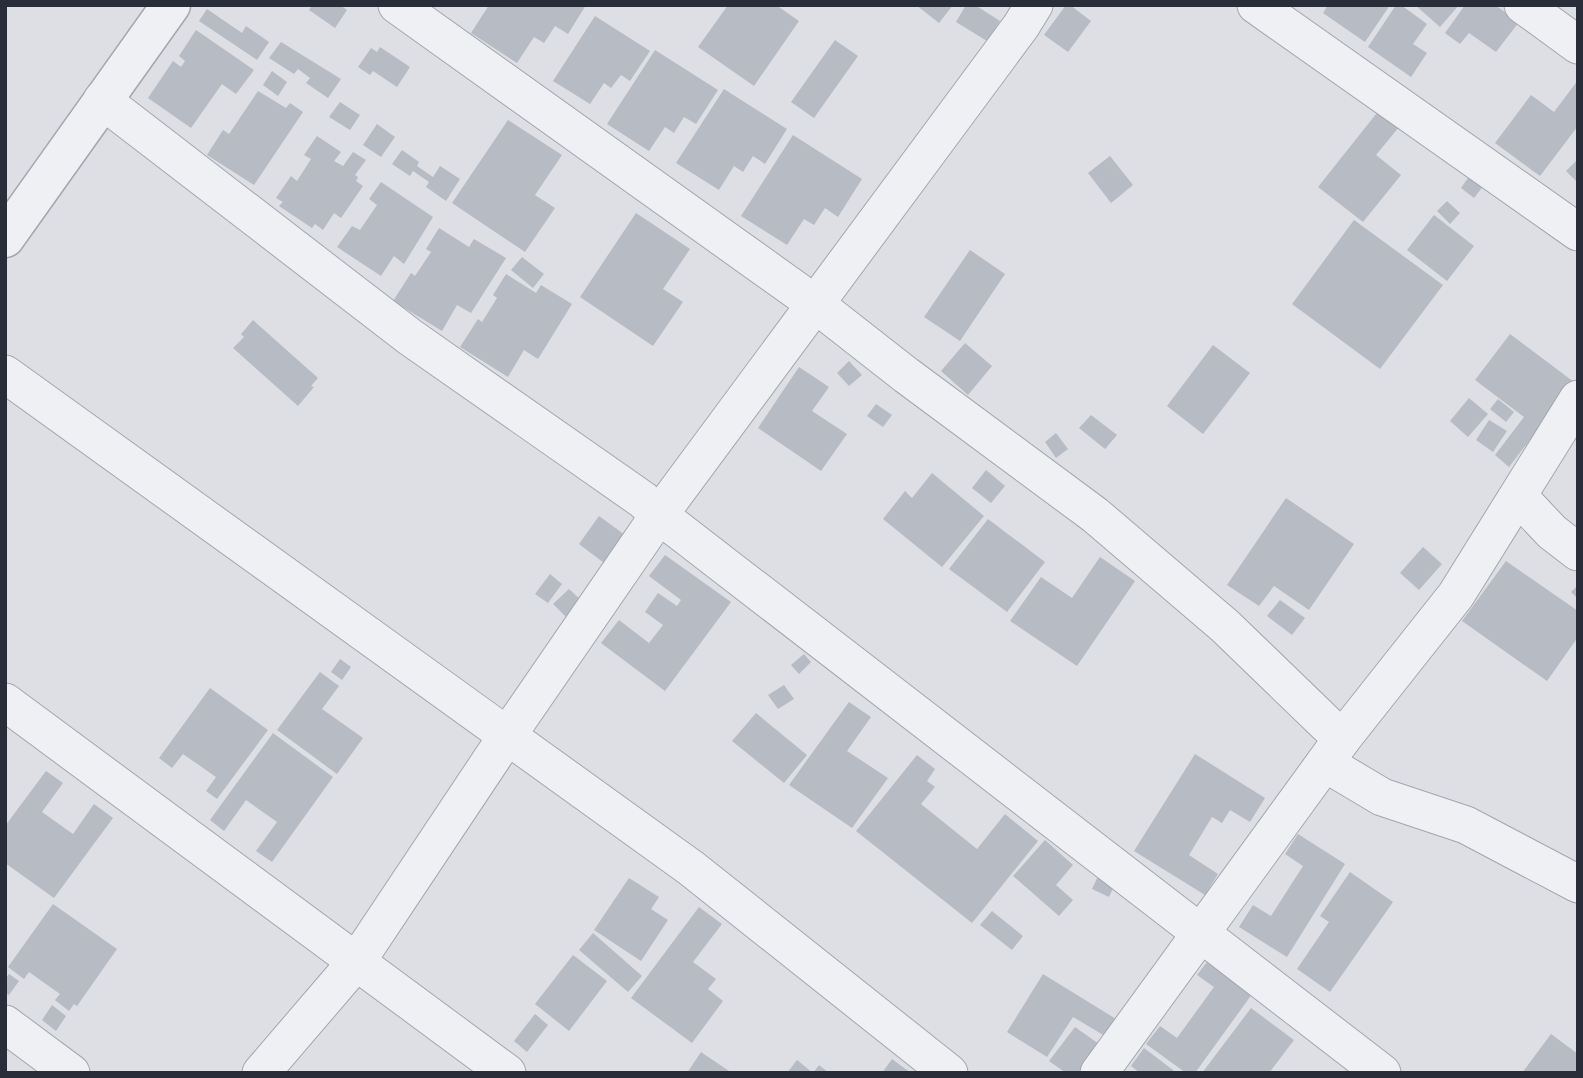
<svg xmlns="http://www.w3.org/2000/svg" width="1583" height="1078" viewBox="0 0 1583 1078" font-family="Mulish,sans-serif">
	<rect width="100%" height="100%" fill="#dddfe5"/>
	<!-- building -->
	<g fill="#b7bbc4">
		<polygon points="312,5 340,5 347,10 335,28 309,10"/>
		<polygon points="489,5 586,5 568,34 555,26 544,43 534,37 517,63 471,33"/>
		<polygon points="728,5 776,5 799,21 754,86 698,47"/>
		<polygon points="916,5 953,5 939,23"/>
		<polygon points="966,5 975,5 1000,21 987,41 956,22"/>
		<polygon points="1066,5 1070,5 1091,21 1068,52 1044,35"/>
		<polygon points="1328,5 1390,5 1365,42 1323,13"/>
		<polygon points="1396,5 1401,5 1427,24 1413,44 1427,53 1411,77 1368,47"/>
		<polygon points="1415,5 1459,5 1440,27"/>
		<polygon points="1465,5 1495,5 1519,22 1496,52 1469,33 1460,44 1445,33"/>
		<polygon points="207,9 242,33 246,26 269,42 257,60 199,21"/>
		<polygon points="595,16 650,51 630,81 621,75 611,88 604,83 590,104 553,81"/>
		<polygon points="196,30 254,70 236,94 222,84 191,128 148,98 173,61 181,67 185,61 179,56"/>
		<polygon points="835,40 858,56 814,118 791,102"/>
		<polygon points="281,42 341,79 328,98 306,83 310,78 298,69 294,74 269,58"/>
		<polygon points="380,47 410,67 397,87 373,71 370,75 358,67 371,48 377,52"/>
		<polygon points="655,50 718,90 696,124 684,117 674,133 665,127 649,151 607,124"/>
		<polygon points="272,71 287,82 278,96 263,85"/>
		<polygon points="1578,80 1578,126 1540,176 1495,143 1531,95 1554,112"/>
		<polygon points="724,89 787,129 765,164 753,156 743,172 734,166 719,190 676,163"/>
		<polygon points="258,91 286,108 290,103 303,112 254,185 207,155 223,130 229,134"/>
		<polygon points="340,102 360,115 350,130 329,117"/>
		<polygon points="1384,104 1404,121 1376,155 1401,175 1363,222 1318,187"/>
		<polygon points="508,120 562,155 535,195 555,208 525,252 452,203"/>
		<polygon points="377,124 395,137 381,157 363,145"/>
		<polygon points="793,135 862,179 838,217 825,208 814,225 804,219 787,245 741,216"/>
		<polygon points="317,136 341,152 334,161 343,166 353,152 366,160 355,175 358,177 356,181 363,186 341,218 334,213 323,230 315,224 312,228 279,206 283,202 276,198 291,176 297,181 311,159 304,155"/>
		<polygon points="402,150 419,162 417,166 433,177 440,166 460,179 446,201 426,187 429,182 413,171 410,176 392,164"/>
		<polygon points="1110,156 1133,185 1111,203 1088,173"/>
		<polygon points="1578,159 1578,183 1566,171"/>
		<polygon points="1470,175 1484,185 1474,198 1461,188"/>
		<polygon points="381,182 433,217 404,264 394,256 381,276 337,247 352,226 360,230 377,205 369,199"/>
		<polygon points="1447,201 1460,213 1450,224 1437,211"/>
		<polygon points="636,213 690,249 663,289 683,302 653,346 580,297"/>
		<polygon points="1434,215 1474,246 1447,281 1407,250"/>
		<polygon points="1354,220 1443,285 1380,369 1292,304"/>
		<polygon points="439,228 469,247 474,239 506,258 471,313 457,305 442,331 393,301 411,273 415,276 431,252 426,249"/>
		<polygon points="970,250 1005,274 960,341 924,317"/>
		<polygon points="522,257 544,274 533,288 511,270"/>
		<polygon points="506,274 536,293 541,285 572,304 538,359 524,350 508,377 460,347 478,319 482,322 497,298 493,295"/>
		<polygon points="253,320 318,378 311,386 314,387 298,406 233,348 244,337 241,334"/>
		<polygon points="1510,334 1574,382 1509,467 1495,455 1524,417 1475,380"/>
		<polygon points="965,343 992,366 968,395 941,371"/>
		<polygon points="1213,345 1250,373 1203,434 1167,406"/>
		<polygon points="849,361 862,375 849,386 837,373"/>
		<polygon points="799,367 829,387 812,411 847,434 821,471 758,428"/>
		<polygon points="1469,398 1488,414 1468,437 1450,421"/>
		<polygon points="1498,399 1514,412 1506,422 1490,409"/>
		<polygon points="876,404 892,415 883,427 867,416"/>
		<polygon points="1091,415 1117,435 1105,449 1079,428"/>
		<polygon points="1489,420 1507,431 1493,452 1476,440"/>
		<polygon points="1056,433 1068,449 1056,458 1045,442"/>
		<polygon points="986,470 1005,486 991,503 972,488"/>
		<polygon points="932,473 984,516 942,567 883,519 905,491 912,498"/>
		<polygon points="1286,498 1354,544 1309,610 1274,586 1259,606 1227,585"/>
		<polygon points="599,516 625,535 604,563 579,544"/>
		<polygon points="988,519 1045,562 1007,612 949,569"/>
		<polygon points="1423,547 1442,564 1419,590 1400,573"/>
		<polygon points="665,555 731,602 665,691 601,643 619,620 649,643 663,625 645,612 658,593 677,606 681,600 649,576"/>
		<polygon points="1100,557 1135,581 1077,666 1010,621 1041,577 1072,598"/>
		<polygon points="1506,561 1578,611 1578,637 1547,681 1462,621"/>
		<polygon points="550,574 562,584 548,603 535,594"/>
		<polygon points="1578,585 1578,599 1571,592"/>
		<polygon points="569,589 582,601 567,618 553,604"/>
		<polygon points="1280,600 1305,618 1292,635 1267,616"/>
		<polygon points="804,654 811,662 799,674 791,665"/>
		<polygon points="340,659 351,667 342,680 331,672"/>
		<polygon points="320,672 339,686 322,709 363,738 337,774 277,730"/>
		<polygon points="784,685 794,699 778,709 768,695"/>
		<polygon points="210,688 268,730 217,799 206,791 216,777 183,754 172,768 159,758"/>
		<polygon points="849,702 871,717 847,751 888,778 852,828 789,785"/>
		<polygon points="756,713 807,755 784,783 732,741"/>
		<polygon points="273,733 333,777 272,862 256,851 277,822 246,800 224,831 210,820"/>
		<polygon points="1195,754 1265,798 1250,822 1230,810 1222,823 1212,817 1189,855 1218,874 1205,895 1134,851"/>
		<polygon points="917,755 935,769 927,781 935,787 921,804 977,849 1005,814 1038,841 972,923 856,831"/>
		<polygon points="46,771 63,783 42,812 73,834 94,804 113,818 54,898 5,863 5,826"/>
		<polygon points="1298,834 1345,864 1287,957 1239,927 1253,905 1271,916 1303,866 1285,854"/>
		<polygon points="1045,840 1073,865 1056,885 1073,900 1059,916 1013,876"/>
		<polygon points="1350,872 1393,902 1330,992 1297,969 1329,922 1320,916"/>
		<polygon points="1099,874 1116,882 1109,897 1092,889"/>
		<polygon points="629,878 659,897 651,909 668,920 641,961 594,930"/>
		<polygon points="53,904 117,949 77,1006 74,1004 69,1011 55,1000 60,994 29,972 24,979 8,967"/>
		<polygon points="699,907 722,924 693,962 716,979 708,989 723,1001 692,1043 631,998"/>
		<polygon points="992,911 1023,936 1012,950 980,925"/>
		<polygon points="593,933 642,976 628,992 579,950"/>
		<polygon points="573,955 607,981 569,1031 535,1004"/>
		<polygon points="1210,958 1255,990 1195,1073 1186,1073 1146,1044 1160,1026 1177,1038 1214,987 1197,975"/>
		<polygon points="9,974 19,981 9,995 5,993 5,979"/>
		<polygon points="1043,974 1116,1019 1105,1036 1073,1017 1047,1057 1007,1032"/>
		<polygon points="52,1005 66,1016 56,1031 42,1020"/>
		<polygon points="1251,1008 1294,1040 1269,1073 1202,1073"/>
		<polygon points="535,1014 548,1025 527,1052 514,1041"/>
		<polygon points="1075,1027 1099,1044 1078,1073 1066,1073 1049,1061"/>
		<polygon points="1551,1034 1578,1054 1578,1073 1522,1073"/>
		<polygon points="1144,1048 1177,1073 1140,1073 1131,1066"/>
		<polygon points="701,1052 732,1073 687,1073"/>
		<polygon points="892,1059 911,1073 882,1073"/>
		<polygon points="797,1060 813,1073 787,1073"/>
		<polygon points="819,1065 829,1073 813,1073"/>
	</g>
	<g fill="none" stroke-linecap="round" stroke-linejoin="round">
		<defs>
			<g id="minor">
				<polyline points="397,5 814,303 906,375 1095,515 1225,626 1342,739"/>
				<polyline points="1256,5 1578,232"/>
				<polyline points="1523,5 1578,45"/>
				<polyline points="102,100 410,337 643,500 659,515 1382,1073"/>
				<polyline points="5,374 691,868 949,1073"/>
				<polyline points="1519,497 1552,532 1578,552"/>
				<polyline points="5,702 507,1073"/>
				<polyline points="1325,763 1382,797 1466,825 1578,884"/>
				<polyline points="5,1024 71,1073"/>
				<polyline points="261,1073 357,961 507,736 659,515 1021,26 1034,5"/>
				<polyline points="1099,1073 1342,739 1456,595 1578,399"/>
			</g>
			<polyline id="tertiary" points="5,238 171,5"/>
		</defs>
		<!-- minor casing -->
		<use href="#minor" stroke="#a3a6ae" stroke-width="39"/>
		<!-- tertiary casing -->
		<use href="#tertiary" stroke="#a3a6ae" stroke-width="41"/>
		<!-- minor -->
		<use href="#minor" stroke="#eff0f4" stroke-width="37"/>
		<!-- tertiary -->
		<use href="#tertiary" stroke="#eff0f4" stroke-width="38"/>
	</g>
	<!-- border -->
	<rect width="1583" height="1078" fill="none" stroke="#282d39" stroke-width="14"/>
</svg>
